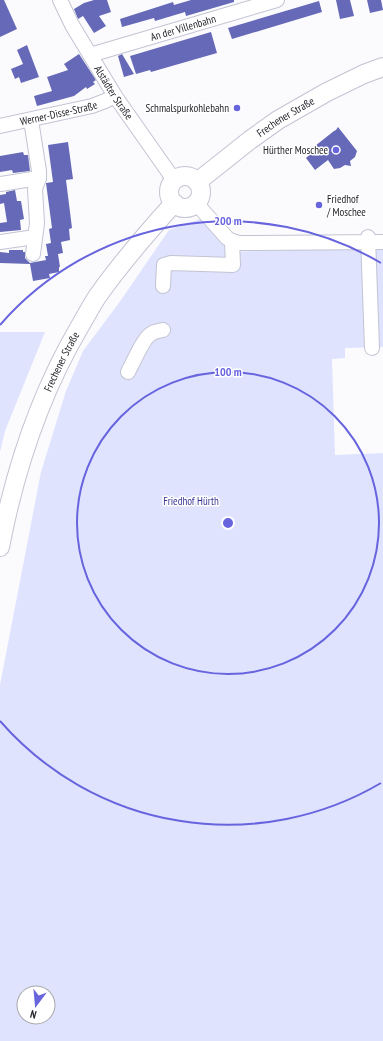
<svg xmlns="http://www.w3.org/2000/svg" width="383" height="1041" viewBox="0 0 383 1041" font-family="'PT Sans Narrow',sans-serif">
	<rect width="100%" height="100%" fill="#fbfbfe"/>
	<!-- green -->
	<g fill="#dfe3fe" fill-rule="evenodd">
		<path d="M203,218L229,245L228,252L383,247V347L345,348V358L332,359L335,455L383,453V1041H0V685L41,472L66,391L83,351L121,300L169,230ZM24,993H48V1017H24Z"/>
		<polygon points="0,332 45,332 5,431 0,452"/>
	</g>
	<!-- building -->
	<g fill="#6669b7">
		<polygon points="0,0 4,0 17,29 0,37"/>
		<polygon points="94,0 107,0 111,12 99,16 106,26 94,33 83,16 78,19 74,9 84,3"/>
		<polygon points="191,0 234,0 234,2 186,16 185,12 155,21 154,18 122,27 120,19 173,2 174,5"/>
		<polygon points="336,0 350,0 354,16 340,19"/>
		<polygon points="367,0 381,0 383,10 370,13"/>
		<polygon points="319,1 322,12 232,39 228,28"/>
		<polygon points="211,32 217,53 151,72 150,70 136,74 130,56"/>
		<polygon points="27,45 39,77 21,83 19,77 15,79 11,69 23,64 17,50"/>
		<polygon points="79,54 96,80 93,82 95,84 87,89 86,87 74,96 37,106 34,96 52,91 47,77 68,70 64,64"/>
		<polygon points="122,54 134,74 124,77 118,56"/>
		<polygon points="338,127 357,151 355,157 350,161 351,166 345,165 340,168 334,169 328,160 315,170 306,158 315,150 315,146 334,131 336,130"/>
		<polygon points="68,142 73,179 66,180 72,228 69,229 70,240 61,242 63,253 58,254 60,267 59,267 59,272 49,274 50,278 33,281 30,264 0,263 0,252 9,253 9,250 23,250 23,252 25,252 25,258 30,263 46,260 45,256 48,256 46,244 51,243 49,229 52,228 46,183 53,182 48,145"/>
		<polygon points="23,152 24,155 28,155 30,171 13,173 12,170 0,172 0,156"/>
		<polygon points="15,190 17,201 21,201 24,219 20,220 21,230 0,232 0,223 7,222 4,203 0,204 0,195 6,194 6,192"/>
	</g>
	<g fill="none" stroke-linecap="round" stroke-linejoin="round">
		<defs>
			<g id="minor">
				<path id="s1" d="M60,0L72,25L115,96L174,180"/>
				<path id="s2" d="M90,55L277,0"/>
				<polyline points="31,120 39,171 39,178 35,189 37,223 33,254"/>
				<path id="s3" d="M0,126L92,106L105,101L115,96"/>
				<polyline points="0,184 39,178"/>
				<polyline points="196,203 227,238 232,241 239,243 383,242"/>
				<polyline points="368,237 372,348"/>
				<polyline points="0,242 35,237"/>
				<polyline points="163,286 164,265 171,263 233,265 232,241"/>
				<path d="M128,372C133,363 144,337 151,334C154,331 159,331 163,330"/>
			</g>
			<g id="major">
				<circle cx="185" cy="192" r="16"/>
				<path id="s4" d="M197,182L250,140L278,120L327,92L364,74L383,67"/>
				<path id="s5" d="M0,547C15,469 40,394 80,326C86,316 91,306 97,297C120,264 147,233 174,203"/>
			</g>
		</defs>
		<!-- minor casing -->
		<use href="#minor" stroke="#c2c4d2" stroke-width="16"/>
		<!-- major casing -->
		<use href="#major" stroke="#c2c4d2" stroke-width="20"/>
		<!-- minor -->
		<use href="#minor" stroke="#fff" stroke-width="14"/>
		<!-- major -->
		<use href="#major" stroke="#fff" stroke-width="18"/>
	</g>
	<!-- distance rings -->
	<g fill="none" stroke="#6764de" stroke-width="2">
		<circle cx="228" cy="523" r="151"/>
		<path d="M381 783A302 302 0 0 1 0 721M0 325A302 302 0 0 1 381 263"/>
	</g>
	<!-- markers -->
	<g fill="#6764de" stroke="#fff" stroke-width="1.5">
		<circle cx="237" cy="108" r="4"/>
		<circle cx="336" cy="150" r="4"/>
		<circle cx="319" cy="205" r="4"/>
	</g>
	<g text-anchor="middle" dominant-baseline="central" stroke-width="3" stroke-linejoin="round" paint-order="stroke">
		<!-- street labels -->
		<g font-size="11" fill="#25262b" stroke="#fff">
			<text stroke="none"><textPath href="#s2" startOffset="97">An der Villenbahn</textPath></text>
			<text stroke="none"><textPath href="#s1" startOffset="107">Alstädter Straße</textPath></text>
			<text stroke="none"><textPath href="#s3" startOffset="60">Werner-Disse-Straße</textPath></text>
			<text stroke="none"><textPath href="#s4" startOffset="110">Frechener Straße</textPath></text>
			<text stroke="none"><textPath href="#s5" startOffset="196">Frechener Straße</textPath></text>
		</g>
		<!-- poi labels -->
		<g font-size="11" fill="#25262b" stroke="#fff" text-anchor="end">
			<text x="229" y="108">Schmalspurkohlebahn</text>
			<text x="328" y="150">Hürther Moschee</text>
			<text x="327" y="199" text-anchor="start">Friedhof<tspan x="327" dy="13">/ Moschee</tspan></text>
		</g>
		<!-- park labels -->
		<g font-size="11" fill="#3b3592" stroke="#fff">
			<text x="191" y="501">Friedhof Hürth</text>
		</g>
	</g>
	<circle cx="228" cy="523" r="6" fill="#6764de" stroke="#fff" stroke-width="2"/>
	<g font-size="12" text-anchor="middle" font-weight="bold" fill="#6764de" stroke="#fff" stroke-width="3" stroke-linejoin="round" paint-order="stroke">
		<text x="228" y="225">200 m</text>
		<text x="228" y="376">100 m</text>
	</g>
	<!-- north arrow -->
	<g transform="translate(36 1005) rotate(196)"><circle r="19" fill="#ffffff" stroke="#a8a8aa"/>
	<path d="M0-3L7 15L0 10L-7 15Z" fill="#6764de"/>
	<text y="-6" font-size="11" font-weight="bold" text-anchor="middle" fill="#25262b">N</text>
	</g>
</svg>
